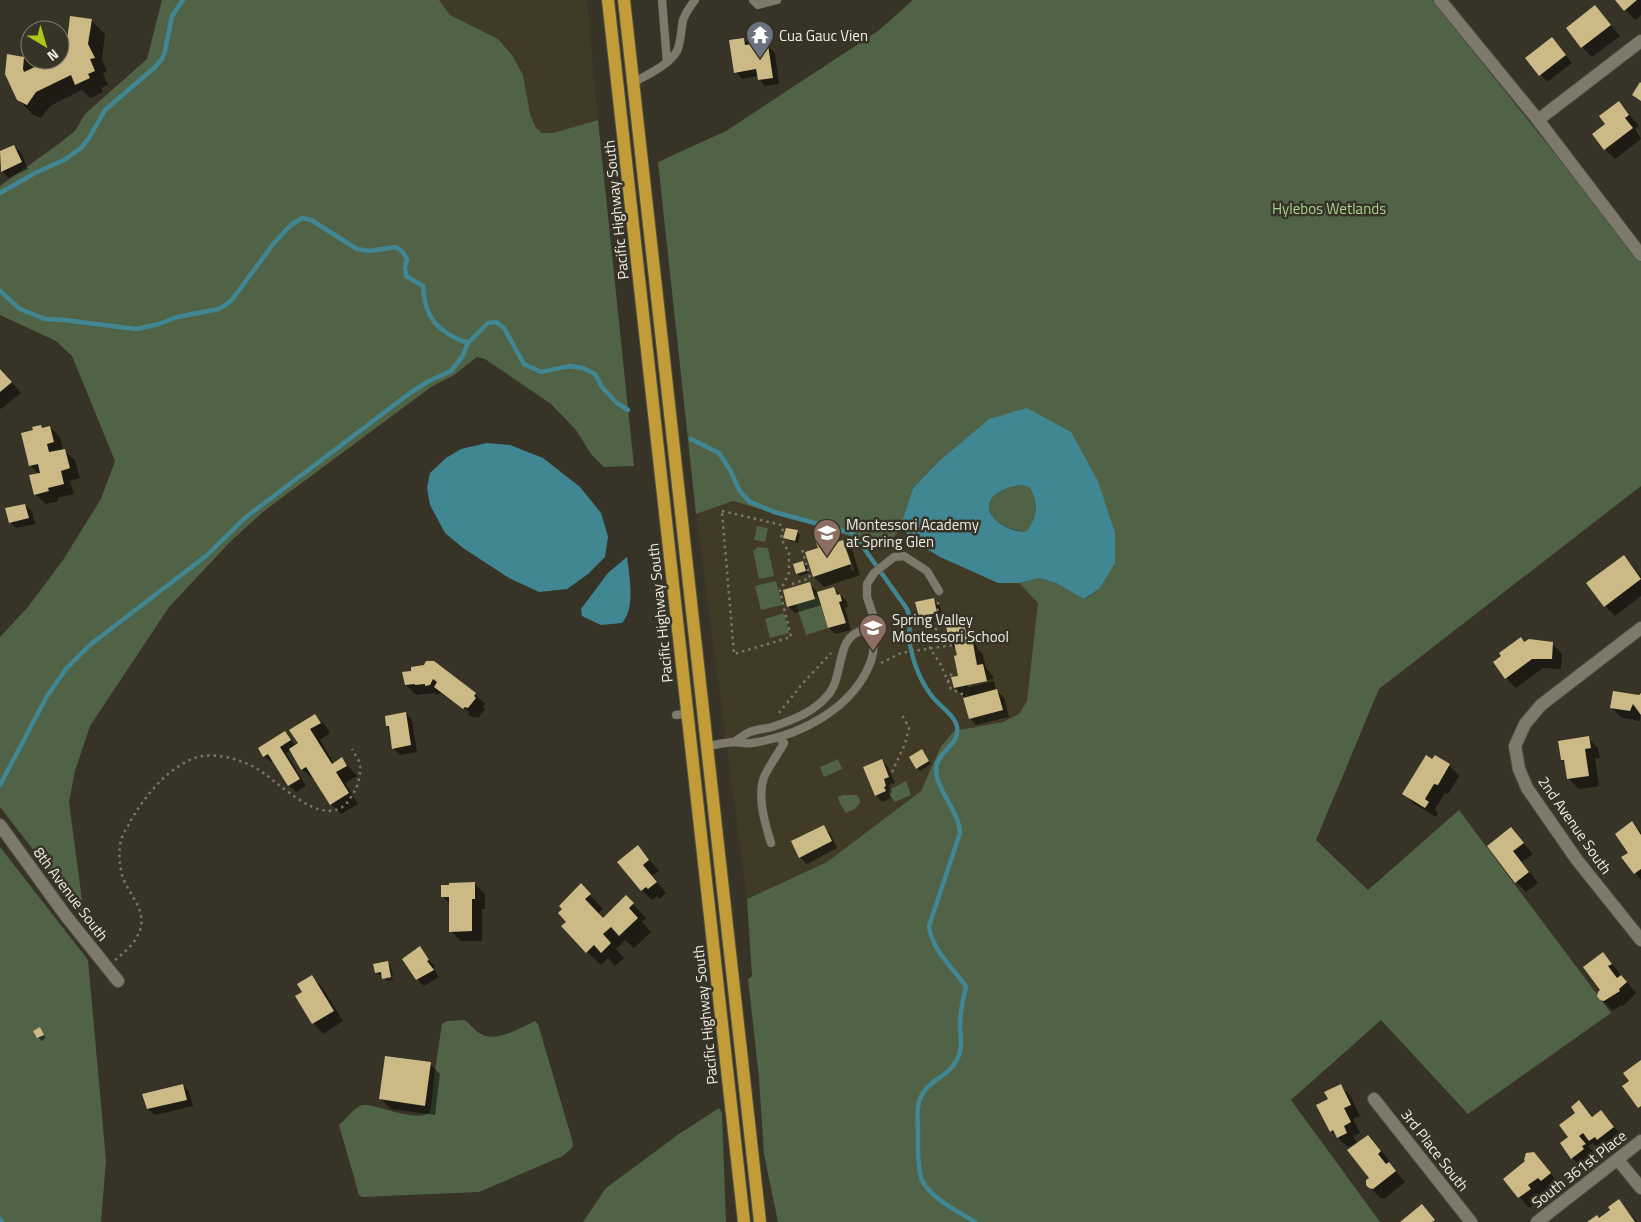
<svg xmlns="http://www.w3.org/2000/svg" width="1641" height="1222" viewBox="0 0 1641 1222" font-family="'Titillium Web',sans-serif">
	<rect width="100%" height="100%" fill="#373326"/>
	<!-- built -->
	<g fill="#403a26">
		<polygon points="439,0 587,0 598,120 553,133 542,133 536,128 530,114 523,75 498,39 450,15"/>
		<polygon points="733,501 876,544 904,530 912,540 940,557 975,573 998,583 1019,583 1039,603 1027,701 1019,714 1003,722 954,731 941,746 921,791 827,862 747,899 696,514"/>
	</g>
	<!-- green -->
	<g fill="#506346">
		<polygon points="162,0 439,0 450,15 498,39 512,55 523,75 530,114 536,128 542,133 553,133 598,120 634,466 604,467 591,454 576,430 551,404 485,359 477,357 454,375 431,387 264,511 230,542 169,607 90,726 75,771 69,802 84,915 0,807 0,637 28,607 63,560 101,499 115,461 72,356 56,341 0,315 0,186 60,143 75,131 85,114 147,59"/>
		<polygon points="913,0 1432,0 1641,261 1641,486 1379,689 1316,840 1368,890 1459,810 1611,1013 1468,1114 1381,1020 1291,1100 1380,1222 778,1222 764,1154 759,1078 748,979 752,976 747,899 827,862 921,791 941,746 954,731 1003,722 1019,714 1027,701 1038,603 1019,583 1039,578 1056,583 1085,599 1099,589 989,419 939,461 913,488 903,518 904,530 896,534 890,542 876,544 733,501 696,514 658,162 726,131 878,31"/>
		<path d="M1022,485L1030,488C1039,504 1037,516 1027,531C1016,533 990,522 989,508C988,493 1010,486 1022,485Z"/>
		<polygon points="757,526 768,528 765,542 754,540"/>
		<polygon points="758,547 768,548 774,576 759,579 753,551"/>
		<polygon points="776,581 782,605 761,610 755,586"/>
		<polygon points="817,595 828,628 806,635 796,604 815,599 815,596"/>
		<polygon points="784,613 789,633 770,638 765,619"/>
		<polygon points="838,759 842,769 824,777 820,767"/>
		<polygon points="906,781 911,795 895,802 891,797 889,790"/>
		<polygon points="843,795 857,795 860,799 860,803 855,809 846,813 840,804 838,797"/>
		<polygon points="0,847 88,960 106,1160 101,1222 0,1222"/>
		<path d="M464,1020C470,1023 473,1029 479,1033C496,1044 519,1028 535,1021L538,1024L573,1143L572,1148L563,1156L479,1192L362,1197L359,1195L339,1125C346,1119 352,1110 360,1106C370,1100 411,1123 429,1113L431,1108L434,1077L442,1024L447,1021Z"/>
		<polygon points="719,1108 722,1113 726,1222 583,1222 606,1188 679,1134"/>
	</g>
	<!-- water -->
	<g fill="#418793" fill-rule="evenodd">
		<path d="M1027,408L1071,432L1098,481L1115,533V563L1099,589L1084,599L1056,583L1039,578L1019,583H998L940,557L912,540L904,530L903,518L913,488L939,461L989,419ZM1022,485L1030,488C1039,504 1037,516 1027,531C1016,534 990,522 989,508C988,493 1010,486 1022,485Z"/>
		<polygon points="487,443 510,445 543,458 580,487 601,513 608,537 605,557 588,574 567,589 539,592 509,578 463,548 445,533 430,505 427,488 430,473 446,458 461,449"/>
		<path d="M627,557C629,575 636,608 622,623L601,625L582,616L581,609L608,573Z"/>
	</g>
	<!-- shadow -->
	<g fill="#0007" fill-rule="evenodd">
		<polygon points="1617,0 1641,0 1641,15 1635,20"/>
		<polygon points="1595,7 1620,36 1592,57 1582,47"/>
		<polygon points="91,20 105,34 102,59 107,71 103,73 108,85 101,88 103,92 90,98 82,90 50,106 41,118 32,114 18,99 24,58 34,69 53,60 60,60 60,53 68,49"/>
		<polygon points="1552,38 1572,63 1547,82 1527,58"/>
		<polygon points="744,39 755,48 768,46 775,53 779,84 765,86 759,79 758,76 742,79 736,72"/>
		<polygon points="1618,102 1639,126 1635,129 1641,139 1615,159 1605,149 1607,124"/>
		<polygon points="14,146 21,153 28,169 8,178 0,168 0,153"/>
		<polygon points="0,368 21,393 1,409 0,408"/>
		<polygon points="41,426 43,429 50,427 60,437 63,450 75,460 80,478 70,481 74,494 58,498 58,501 46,504 35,494 39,474 30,465 34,431"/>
		<polygon points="25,505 32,512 35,524 16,528 10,522"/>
		<polygon points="797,532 800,535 798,543 788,540 785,537"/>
		<path d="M821,538L829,546L843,541L853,552L860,575L824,587L814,577L807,553L819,549ZM845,552H848L854,570L852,571Z"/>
		<polygon points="1624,556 1641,576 1641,596 1615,616 1605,606"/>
		<polygon points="803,562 806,565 809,573 800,576 797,573"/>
		<polygon points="810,584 818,593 834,588 841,595 847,602 848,607 845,608 851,630 835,634 829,628 822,605 795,613 788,606"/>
		<polygon points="934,600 940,606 943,620 926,623 920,617 917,603"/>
		<path d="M963,623L973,633L977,648L983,654L986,668L993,676L996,691L1004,697L1009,717L976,725L970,718L964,697L955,688L960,677L959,656L957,650L950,643ZM993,679L994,681L968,687V684Z"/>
		<polygon points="1525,643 1552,644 1562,654 1561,669 1543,668 1516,688 1506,678"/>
		<polygon points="412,668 475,694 485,704 483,707 485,709 478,718 476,716 474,718 468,714 469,712 445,694 445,697 441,693 437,695 435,693 416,695 406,685 413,672"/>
		<polygon points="1641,694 1640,721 1622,718 1612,708"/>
		<polygon points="406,713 412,720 417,752 400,755 393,748 390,729 387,726"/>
		<polygon points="315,715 325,725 330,733 320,740 334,764 342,759 357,776 345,783 358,804 341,814 331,804 314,778 313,779 302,769 291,750 286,753 306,786 296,792 289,785 274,761 271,762 264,756 285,733 296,746 299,744"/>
		<polygon points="1588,738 1598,748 1600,758 1595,759 1599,786 1579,789 1569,779 1566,764 1562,760"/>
		<polygon points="925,754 931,764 920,771 917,768"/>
		<polygon points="1436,757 1449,765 1459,776 1448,794 1445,793 1435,809 1438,813 1436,817 1414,804 1404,793"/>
		<polygon points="882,761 888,767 895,783 889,785 892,792 889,794 891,798 882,802 876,795"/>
		<polygon points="1632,823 1641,832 1641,880 1635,873 1630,853"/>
		<polygon points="823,827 830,833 837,848 807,864 800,857 793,842"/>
		<polygon points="1511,829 1533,854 1522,862 1538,883 1526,892 1516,882 1489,846"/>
		<polygon points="638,847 659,871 652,876 666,893 659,899 657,896 652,900 642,890"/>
		<polygon points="475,884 485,894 485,909 482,909 482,941 461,941 451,931 451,905 442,896"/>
		<polygon points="581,885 603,909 598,914 603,919 626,897 646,918 642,922 651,932 634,948 625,940 616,949 624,958 615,966 608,958 601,965 587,952 568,922"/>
		<polygon points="419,948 435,967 433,968 439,977 424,986 417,979"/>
		<polygon points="1603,953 1636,993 1623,1006 1622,1005 1614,1010 1612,1010 1601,999"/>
		<polygon points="388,963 390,965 393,976 384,977 383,975 379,975 376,972"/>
		<polygon points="311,977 322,987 343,1021 323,1034 313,1023 296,997 304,993"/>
		<polygon points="393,978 393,980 387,981 385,980"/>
		<polygon points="40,1029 46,1038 41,1041 35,1032"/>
		<polygon points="430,1064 440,1074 435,1115 391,1109 381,1099"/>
		<polygon points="183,1085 189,1092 193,1106 155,1115 148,1109"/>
		<polygon points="1340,1085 1350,1095 1360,1116 1353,1119 1360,1133 1353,1136 1357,1143 1348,1147 1331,1131 1329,1100"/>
		<polygon points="1579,1101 1594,1117 1601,1111 1624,1138 1608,1149 1605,1146 1600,1150 1593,1143 1588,1146 1595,1154 1592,1157 1594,1160 1583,1168 1572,1158 1570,1137"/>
		<polygon points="1368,1136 1378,1146 1390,1162 1389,1163 1405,1182 1384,1199 1380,1198 1367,1184 1371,1178"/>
		<polygon points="1533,1153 1560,1184 1552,1190 1549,1187 1537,1196 1540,1200 1529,1208 1505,1179 1527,1161"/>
		<polygon points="1618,1201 1637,1222 1589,1222 1599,1219 1612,1210"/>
	</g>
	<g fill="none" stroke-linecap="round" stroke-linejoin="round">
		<!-- stream -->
		<g stroke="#418793" stroke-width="4.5">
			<polyline points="0,193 35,173 64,160 81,148 89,138 105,110 155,67 162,59 165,51 172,16 183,0"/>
			<path d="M0,291L20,309L45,319L64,320L136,329L159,324L177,317L219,309L231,301L274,243L291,225L302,218L311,220L357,249L369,251L396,247L402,251L407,259L405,267L406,276L423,286C424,317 438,333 468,343L488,323L496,322L504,328L524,364L541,372L570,366L583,368L595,374L602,387L617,403L628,410"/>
			<path d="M691,439L719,453L730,470L739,490L750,502L774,512L852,533L856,537L907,609C908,612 910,616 910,620C911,626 908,632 909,639C912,658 919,679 931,695C938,705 955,715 957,727C961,748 930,752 937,777C942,797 959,812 960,833L929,926C932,951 953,967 966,987C963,999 960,1012 960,1025C960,1035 963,1045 959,1055C951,1077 932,1077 923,1093C915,1105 918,1121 918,1134C918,1147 917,1168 922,1180C930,1198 959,1212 975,1222"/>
			<polyline points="0,785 47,696 66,669 91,644 206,556 246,517 410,393 429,381 451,371 462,357 468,343"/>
			<polyline points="0,1219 2,1222"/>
		</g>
	</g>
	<!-- building -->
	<g fill="#cbba85">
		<polygon points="1615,0 1637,0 1624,11"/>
		<polygon points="1595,5 1611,25 1581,48 1566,28"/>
		<polygon points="70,16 92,19 88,44 95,58 90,59 95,71 88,74 90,78 75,85 71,75 36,92 27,105 17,100 5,74 7,54 24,57 23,69 24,72 50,60 60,60 60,51 66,49"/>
		<polygon points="1552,37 1566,55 1539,76 1525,58"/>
		<polygon points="744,38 745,45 752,44 753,47 768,45 773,78 758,80 756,69 734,73 729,40"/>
		<polygon points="1640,82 1641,83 1641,101 1632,95"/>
		<polygon points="1619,101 1629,115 1625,118 1633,128 1604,150 1592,134 1605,124 1599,116"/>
		<polygon points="14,145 22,162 1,172 0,151"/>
		<polygon points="0,369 12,382 0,392"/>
		<polygon points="41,425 42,428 50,426 54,442 47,444 49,452 65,449 70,468 61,471 64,484 48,488 49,491 34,495 29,475 40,473 38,464 29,466 21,433 33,430 32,427"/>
		<polygon points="25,504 29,518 9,523 5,508"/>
		<polygon points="786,528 798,530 795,541 783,538"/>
		<polygon points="822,537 824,546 843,540 851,564 813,577 805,552 818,548 815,539"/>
		<polygon points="1624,555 1641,579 1604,607 1586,583"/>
		<polygon points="803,561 806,571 796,574 793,564"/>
		<polygon points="810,582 815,599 787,607 783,590"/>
		<polygon points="834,587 837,595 840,594 842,601 839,602 846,623 828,628 817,592"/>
		<polygon points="934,598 937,613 919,617 915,602"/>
		<polygon points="964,621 968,644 973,643 977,665 983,664 987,681 954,688 951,677 958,676 954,656 957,655 954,643 949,644 946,625"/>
		<polygon points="1521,637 1524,642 1529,639 1553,642 1552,659 1532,659 1505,679 1493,662 1501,656 1499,653"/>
		<polygon points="426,661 434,661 476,693 474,696 476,698 468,708 465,707 463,709 434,687 437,682 433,679 430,685 425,686 425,684 415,685 415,684 405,685 402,672 411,671 411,667 424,665"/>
		<polygon points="997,689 1003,710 969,719 963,698"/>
		<polygon points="1613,691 1639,695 1641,693 1641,715 1633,704 1630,711 1610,708"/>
		<polygon points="406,712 411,745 392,749 389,726 386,726 385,716"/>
		<polygon points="315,714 321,723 310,729 332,764 342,757 347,766 336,772 349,793 330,805 306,767 301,770 289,749 298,743 289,730"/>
		<polygon points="285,731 291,740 280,747 300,779 288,786 268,754 263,757 258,748"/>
		<polygon points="1589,736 1591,748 1585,749 1589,776 1567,779 1564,760 1561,760 1558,741"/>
		<polygon points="922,749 929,761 916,769 909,757"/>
		<polygon points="1426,755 1432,759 1435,755 1450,764 1438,785 1434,784 1425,799 1429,802 1425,808 1402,794"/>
		<polygon points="882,759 889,777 884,779 886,786 884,787 886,791 875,796 863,767"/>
		<polygon points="1632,821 1641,835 1641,869 1634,874 1621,857 1628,853 1615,834"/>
		<polygon points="824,825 832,841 799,858 791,841"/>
		<polygon points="1511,827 1524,843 1513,851 1529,872 1515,883 1487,846"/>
		<polygon points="638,845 649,860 643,865 657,882 648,889 646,887 641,891 617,862"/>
		<polygon points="475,882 475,899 472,899 472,931 449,932 449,897 441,897 441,885 449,885 449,883"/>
		<polygon points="581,883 591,894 585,899 603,918 626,895 634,903 629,908 638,918 619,936 611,927 603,934 611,943 601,953 594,945 586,953 561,926 566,922 558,913 562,909 559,906"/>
		<polygon points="420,946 429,960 427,961 434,970 416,980 402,959"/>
		<polygon points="1603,952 1612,964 1608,966 1617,978 1621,975 1627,982 1619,989 1620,991 1604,1001 1600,1000 1597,996 1598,992 1600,990 1583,967"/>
		<polygon points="388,961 391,977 382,979 381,972 375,973 373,964"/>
		<polygon points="312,975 334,1011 312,1024 295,996 302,992 297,984"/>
		<polygon points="40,1027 44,1035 37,1038 33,1031"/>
		<polygon points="385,1056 431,1062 425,1106 379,1099"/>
		<polygon points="1641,1060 1641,1106 1638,1108 1622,1086 1629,1081 1623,1073"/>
		<polygon points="183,1084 187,1100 147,1109 142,1094"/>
		<polygon points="1341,1084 1351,1105 1344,1108 1351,1122 1344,1126 1347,1133 1337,1138 1333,1130 1330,1132 1316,1105 1328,1099 1324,1092"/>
		<polygon points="1579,1100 1592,1117 1601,1110 1614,1127 1597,1140 1595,1137 1589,1141 1583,1133 1579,1136 1586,1144 1582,1146 1584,1149 1571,1159 1560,1143 1568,1137 1559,1125 1575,1113 1571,1107"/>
		<polygon points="1368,1135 1381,1151 1378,1154 1386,1164 1389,1162 1396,1171 1373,1189 1369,1188 1366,1185 1366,1180 1369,1178 1347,1150"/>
		<polygon points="1534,1152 1551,1173 1541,1181 1538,1178 1528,1185 1531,1189 1518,1198 1503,1179 1525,1161 1524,1160 1526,1153"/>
		<polygon points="1619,1199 1635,1222 1587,1222 1597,1215 1599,1218 1610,1210 1608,1207"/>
		<polygon points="1422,1204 1435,1220 1432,1222 1400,1222"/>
	</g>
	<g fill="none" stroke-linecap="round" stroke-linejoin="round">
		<defs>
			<g id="service">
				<polyline points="662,0 667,62"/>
				<polyline points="753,0 758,5 777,0"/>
				<path d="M633,83C648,74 668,66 677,51C681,42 681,30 683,20C686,12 690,6 695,0"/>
				<polyline points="865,630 873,615 867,597 867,584 874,573 894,557 904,556 927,571 939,591"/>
				<polyline points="676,715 687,714"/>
				<path d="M706,746C715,745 724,743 733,742C740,742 746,744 752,743C800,736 854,708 871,661C875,649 875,637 865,630C834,635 845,676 828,695C814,712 793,720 772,727C765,729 757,729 750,732C744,734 739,739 734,742"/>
				<path d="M771,843C765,824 757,797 764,777C769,766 778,754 784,743L778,737"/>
			</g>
			<g id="minor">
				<polyline points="1440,0 1538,120 1641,255"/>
				<polyline points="1538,120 1641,41"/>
				<polyline points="1641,628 1541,705 1525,724 1515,746 1519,769 1527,788 1577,860 1641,940"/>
				<polyline points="0,825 66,916 118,981"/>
				<polyline points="1374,1099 1471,1222"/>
				<polyline points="1618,1160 1641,1188"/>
				<polyline points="1537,1222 1641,1141"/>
			</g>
			<g id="primary">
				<polyline points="608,0 744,1222"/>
				<polyline points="624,0 760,1222"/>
			</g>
		</defs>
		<!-- service casing -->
		<use href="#service" stroke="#545146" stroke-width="9"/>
		<!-- minor casing -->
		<use href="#minor" stroke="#545146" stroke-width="14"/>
		<!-- primary casing -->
		<use href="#primary" stroke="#545146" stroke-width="14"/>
		<!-- path -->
		<g stroke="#7a766b" stroke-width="2.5" stroke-dasharray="2.5 4" stroke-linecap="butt">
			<polygon points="722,511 781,525 783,528 781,538 789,553 789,573 780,591 791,637 734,654"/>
			<polyline points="792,584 810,578 802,549"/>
			<polyline points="938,602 936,632 930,648 941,665 951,689 964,695 967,695"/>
			<polyline points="881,663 901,653 953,645"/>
			<polyline points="948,682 953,670"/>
			<polyline points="779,713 803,683 831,653"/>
			<polyline points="892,772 905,744 909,728 901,713"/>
			<path d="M115,960C129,949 144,935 141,916C139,902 126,889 122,875C119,862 118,849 122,837C124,831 129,826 131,820C145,796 165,771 192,759C210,751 237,758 254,767C276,778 319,829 346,804C349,801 352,795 355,791C358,786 361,772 360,766C360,760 354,754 352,749"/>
		</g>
		<!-- service -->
		<use href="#service" stroke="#7e7a6b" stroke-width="8"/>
		<!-- minor -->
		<use href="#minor" stroke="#7e7a6b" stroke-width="12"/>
		<!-- primary -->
		<use href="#primary" stroke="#c19c37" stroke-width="12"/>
	</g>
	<!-- icons -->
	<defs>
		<symbol id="temple-pin" viewBox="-11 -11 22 30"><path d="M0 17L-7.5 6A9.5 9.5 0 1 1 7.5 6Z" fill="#6b7280" stroke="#373326"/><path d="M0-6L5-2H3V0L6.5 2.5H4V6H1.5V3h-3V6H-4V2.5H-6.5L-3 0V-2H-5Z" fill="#fff"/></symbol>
		<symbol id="school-pin" viewBox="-11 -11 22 30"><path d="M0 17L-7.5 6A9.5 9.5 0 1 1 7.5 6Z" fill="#8d6e63" stroke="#373326"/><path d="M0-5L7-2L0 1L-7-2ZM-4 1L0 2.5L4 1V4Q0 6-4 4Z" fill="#fff"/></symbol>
	</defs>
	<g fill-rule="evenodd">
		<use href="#temple-pin" x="744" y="19" width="32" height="43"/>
		<use href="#school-pin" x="811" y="517" width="32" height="43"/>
		<use href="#school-pin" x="857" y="612" width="32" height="43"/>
	</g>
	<g text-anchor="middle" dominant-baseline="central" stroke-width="5" stroke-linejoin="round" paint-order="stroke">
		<!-- poi labels -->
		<g font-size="15" fill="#eeece4" stroke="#373326" text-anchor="start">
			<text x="779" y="35">Cua Gauc Vien</text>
			<text x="846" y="524">Montessori Academy<tspan x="846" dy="17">at Spring Glen</tspan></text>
			<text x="892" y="619">Spring Valley<tspan x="892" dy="17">Montessori School</tspan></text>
		</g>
		<!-- park labels -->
		<g font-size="15" fill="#a8d38f" stroke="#373326">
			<text x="1329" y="208">Hylebos Wetlands</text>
		</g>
		<!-- street labels -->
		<g font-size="15" fill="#eeece4" stroke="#373326">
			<text transform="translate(616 210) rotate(-96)">Pacific Highway South</text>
			<text transform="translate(660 613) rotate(-96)">Pacific Highway South</text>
			<text transform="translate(1575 825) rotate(55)">2nd Avenue South</text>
			<text transform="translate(71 894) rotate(53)">8th Avenue South</text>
			<text transform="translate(705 1015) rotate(-96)">Pacific Highway South</text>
			<text transform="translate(1435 1150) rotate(52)">3rd Place South</text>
			<text transform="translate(1579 1169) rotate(-38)">South 361st Place</text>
		</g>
	</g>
	<!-- north arrow -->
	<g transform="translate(45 45) rotate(142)"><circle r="24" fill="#373326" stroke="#807d72"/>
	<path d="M0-4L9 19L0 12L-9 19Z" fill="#abc716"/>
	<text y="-8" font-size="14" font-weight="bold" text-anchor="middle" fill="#eeece4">N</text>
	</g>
</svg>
